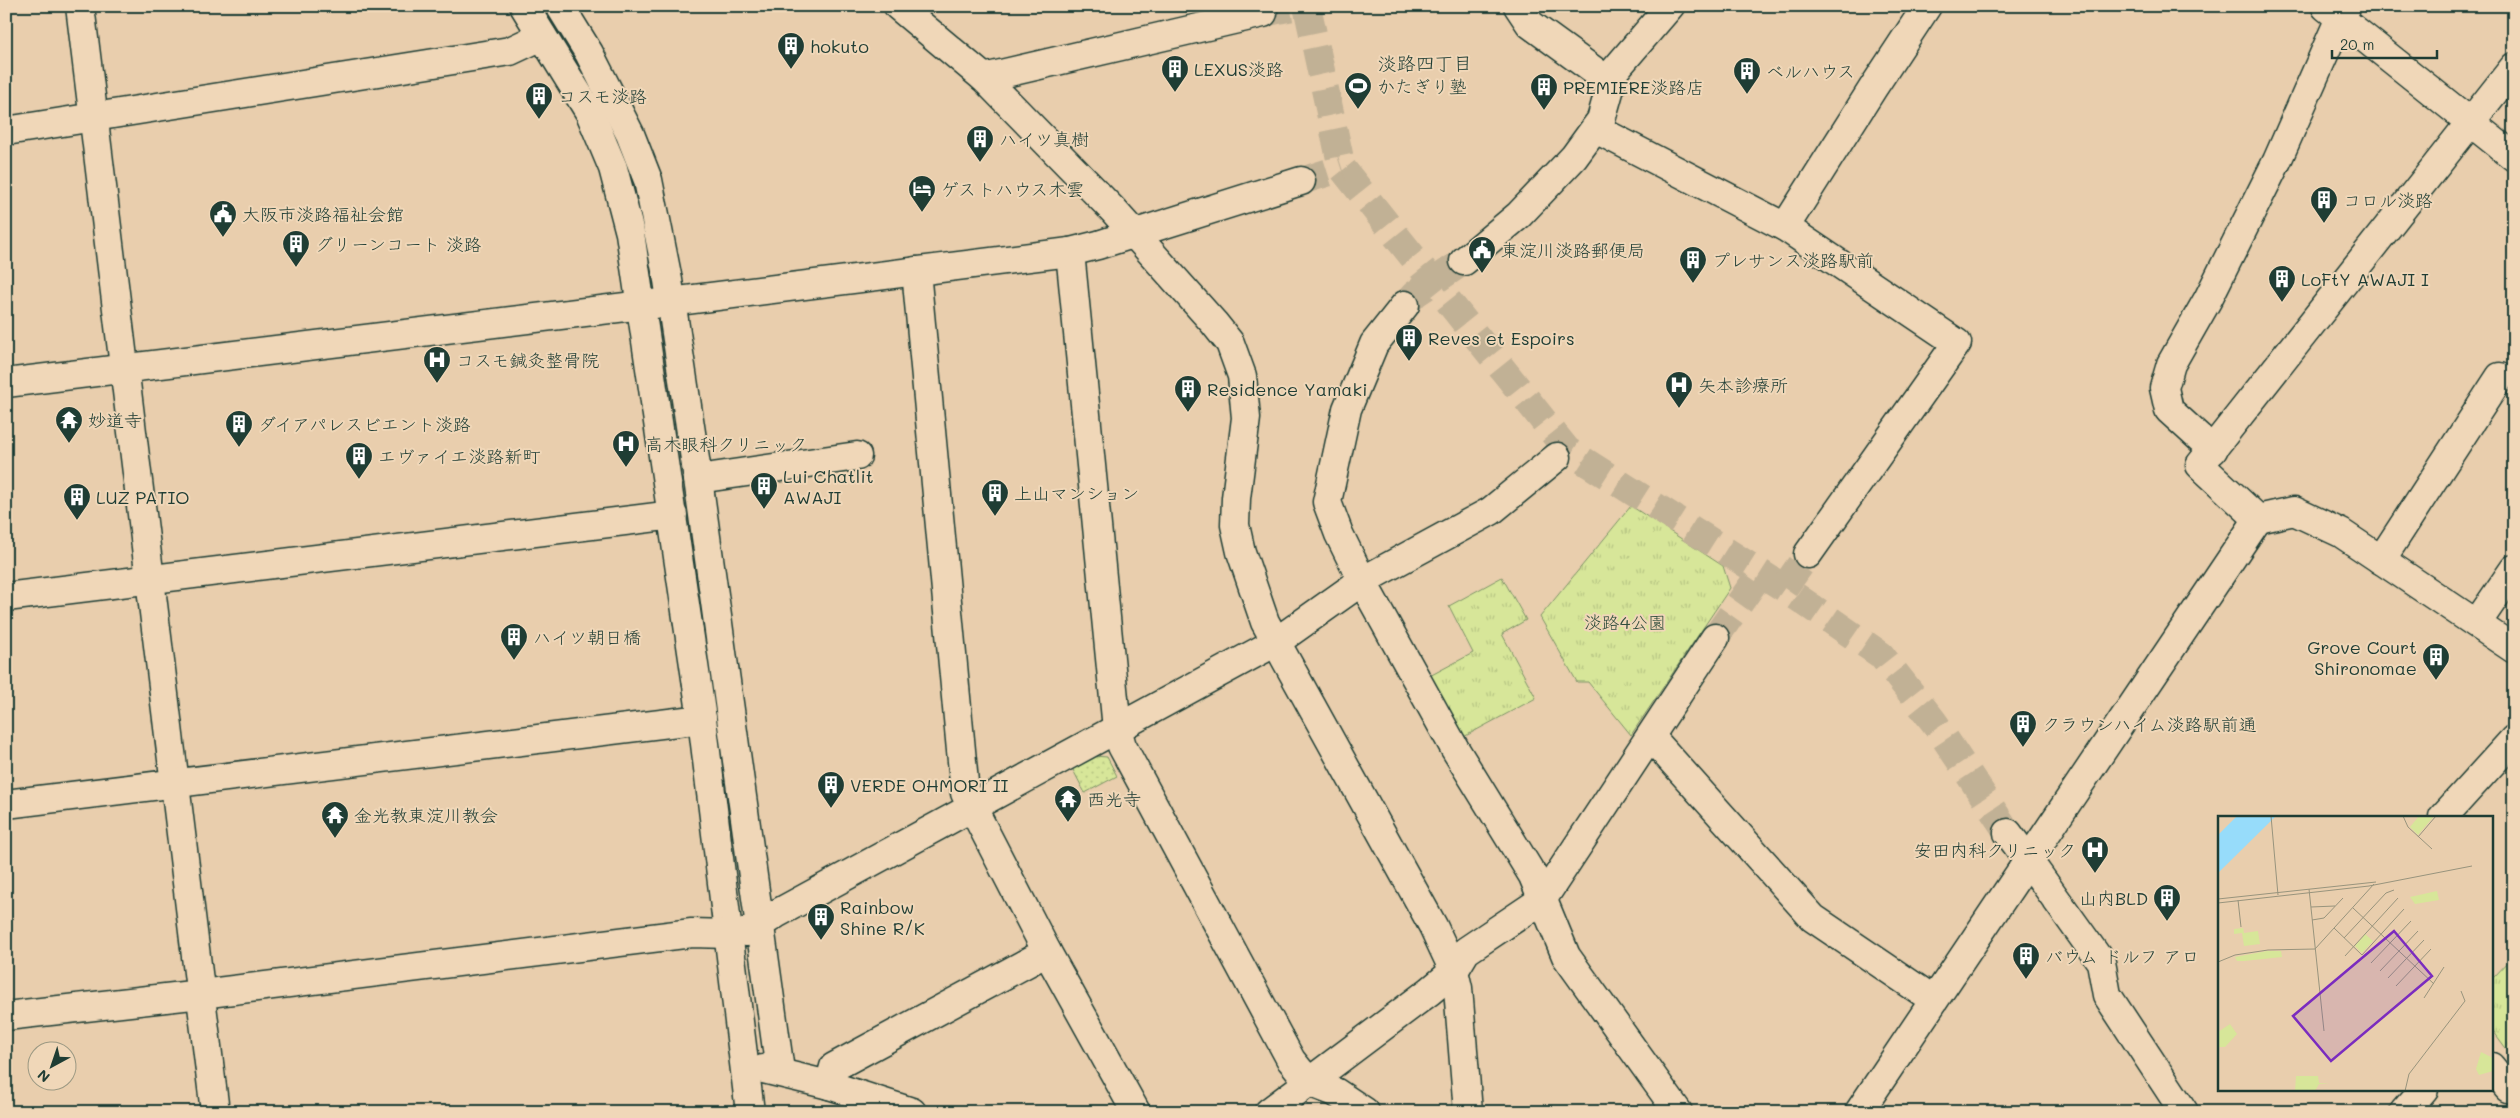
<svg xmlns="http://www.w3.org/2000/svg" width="2520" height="1118" viewBox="0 0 2520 1118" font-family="Mali,'Klee One',sans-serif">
	<defs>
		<pattern id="grass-tufts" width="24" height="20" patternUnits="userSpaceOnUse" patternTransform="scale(1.25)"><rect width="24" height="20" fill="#d7e699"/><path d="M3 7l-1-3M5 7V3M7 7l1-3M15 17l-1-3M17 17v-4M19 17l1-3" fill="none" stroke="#b8c684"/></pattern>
		<pattern id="garden-dots" width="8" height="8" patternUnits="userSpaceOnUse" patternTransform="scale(1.25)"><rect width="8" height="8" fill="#d7e699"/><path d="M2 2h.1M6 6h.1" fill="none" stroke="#b8c684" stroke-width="1.8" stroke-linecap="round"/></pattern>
	</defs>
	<rect width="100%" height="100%" fill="#e9cead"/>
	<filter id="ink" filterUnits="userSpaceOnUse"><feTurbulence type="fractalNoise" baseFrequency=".02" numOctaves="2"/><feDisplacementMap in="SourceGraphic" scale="10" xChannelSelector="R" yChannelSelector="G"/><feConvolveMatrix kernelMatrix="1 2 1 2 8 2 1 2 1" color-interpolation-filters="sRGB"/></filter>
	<g filter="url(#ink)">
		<!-- grass -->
		<g fill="url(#grass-tufts)" stroke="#7b9266">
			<polygon points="1631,506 1723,566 1730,588 1631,735 1588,682 1577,682 1540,617"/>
			<polygon points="1502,577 1526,620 1502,634 1536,698 1458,740 1424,679 1473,653 1449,606"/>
			<polygon points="2514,956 2514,1059 2491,1028 2491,980"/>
		</g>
		<!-- garden -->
		<polygon fill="url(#garden-dots)" stroke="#7b9266" points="1094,756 1107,757 1117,776 1085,793 1072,768"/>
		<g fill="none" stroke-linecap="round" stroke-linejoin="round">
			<!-- pedestrian-tunnel -->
			<g stroke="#c1b195" stroke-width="28" stroke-dasharray="28 14" stroke-linecap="butt">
				<polyline points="1307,6 1342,168 1567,450 1784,588 1881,655 1934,722 2008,833"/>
				<polyline points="1263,13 1298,6"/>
				<polyline points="1301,181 1342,168"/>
				<polyline points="1405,305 1415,294 1464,261"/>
				<polyline points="1784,588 1808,554"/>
				<polyline points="1715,638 1760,574"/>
			</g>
			<defs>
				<g id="pedestrian">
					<polyline points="898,6 984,78 1113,210 1214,323 1230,343 1242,376 1246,418 1236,498 1235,525 1241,552 1265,622 1433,926 1454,971 1458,988 1468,1112"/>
					<polyline points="2008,833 2028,860"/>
				</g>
				<g id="minor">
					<polyline points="524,6 590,113 613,168 630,233 702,719 750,1112"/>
					<polyline points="560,6 589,53 630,134 648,180 668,280 698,479 780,1071"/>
					<polyline points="1518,6 1530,24 1611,83"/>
					<polyline points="2326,7 2514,157"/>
					<polyline points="2514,67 2200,465 2258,519 2294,511 2341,533 2514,649"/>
					<polyline points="984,78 1263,13"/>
					<polyline points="1596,129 1785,227 1957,343 1808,554"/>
					<polyline points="6,131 510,51 542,36"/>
					<polyline points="1785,227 1873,88 1927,6"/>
					<polyline points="1070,252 1117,729 1122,746 1291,1060 1309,1082 1335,1092 1365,1112"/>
					<polyline points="1464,261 1519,215 1574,157 1601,120 1615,70 1670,6"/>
					<polyline points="916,271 965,793 1047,952 1136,1112"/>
					<polyline points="654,304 1070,252 1098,245 1301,181"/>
					<polyline points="1405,305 1374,344 1347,409 1327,502 1339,534 1362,581 1455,749 1533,876 1566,956 1678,1112"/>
					<polyline points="2213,450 2169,410 2164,388 2171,364 2208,299 2277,161 2340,18 2347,6"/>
					<polyline points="698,479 857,456"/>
					<polyline points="2381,560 2500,377"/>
					<polyline points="2477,623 2514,569"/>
					<polyline points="1651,737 1813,918 1934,1000"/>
					<polyline points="2443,817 2514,739"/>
					<polyline points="2028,860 2101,962 2107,995 2184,1112"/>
					<polyline points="747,932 776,914 1276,642 1362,581 1491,511 1557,457"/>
					<polyline points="2491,1067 2508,1088 2514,1087"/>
					<polyline points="763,1069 829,1085 912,1112"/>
					<polyline points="829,1085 834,1067 1047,952"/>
					<polyline points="1269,1112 1430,991 1454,971 1466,951 1542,900 1715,638"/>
					<polyline points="2404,1112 2424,1089"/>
				</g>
				<g id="tertiary">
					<polyline points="80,6 215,1112"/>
					<polyline points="6,383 642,305"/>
					<polyline points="6,597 673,515"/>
					<polyline points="6,804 702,719"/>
					<polyline points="6,1016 201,994 692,933 728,934"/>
					<polyline points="1859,1112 2258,519"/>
				</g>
			</defs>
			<!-- pedestrian casing -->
			<use href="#pedestrian" stroke="#1f3d34" stroke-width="31"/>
			<!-- minor casing -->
			<use href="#minor" stroke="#1f3d34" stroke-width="31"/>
			<!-- tertiary casing -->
			<use href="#tertiary" stroke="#1f3d34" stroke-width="31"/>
			<!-- pedestrian -->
			<use href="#pedestrian" stroke="#f0d7b8" stroke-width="28"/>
			<!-- minor -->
			<use href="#minor" stroke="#f0d7b8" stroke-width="28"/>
			<!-- tertiary -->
			<use href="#tertiary" stroke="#f0d7b8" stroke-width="28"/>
		</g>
	</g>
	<!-- icons -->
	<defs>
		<symbol id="building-pin" viewBox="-11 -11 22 30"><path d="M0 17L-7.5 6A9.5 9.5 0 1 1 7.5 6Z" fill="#1f3d34" stroke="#f0d7b8"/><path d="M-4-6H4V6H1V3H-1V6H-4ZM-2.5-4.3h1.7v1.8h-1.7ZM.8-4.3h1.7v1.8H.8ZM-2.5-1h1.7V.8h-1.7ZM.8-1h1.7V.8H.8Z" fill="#fff"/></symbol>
		<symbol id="stadium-pin" viewBox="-11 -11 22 30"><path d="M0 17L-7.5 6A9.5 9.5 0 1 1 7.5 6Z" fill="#1f3d34" stroke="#f0d7b8"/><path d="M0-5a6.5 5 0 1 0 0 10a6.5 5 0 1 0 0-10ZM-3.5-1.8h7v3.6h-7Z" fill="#fff"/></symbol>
		<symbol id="hotel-pin" viewBox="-11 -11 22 30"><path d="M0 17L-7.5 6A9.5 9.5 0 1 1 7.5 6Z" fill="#1f3d34" stroke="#f0d7b8"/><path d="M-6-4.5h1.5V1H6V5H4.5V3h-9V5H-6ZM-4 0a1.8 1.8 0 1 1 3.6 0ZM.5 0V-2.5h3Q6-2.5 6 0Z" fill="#fff"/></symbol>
		<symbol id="civic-pin" viewBox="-11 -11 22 30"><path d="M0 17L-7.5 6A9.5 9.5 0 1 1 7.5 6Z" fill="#1f3d34" stroke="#f0d7b8"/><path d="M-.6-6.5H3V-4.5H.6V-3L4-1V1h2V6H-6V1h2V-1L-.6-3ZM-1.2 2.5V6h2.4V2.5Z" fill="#fff"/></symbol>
		<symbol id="hospital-pin" viewBox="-11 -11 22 30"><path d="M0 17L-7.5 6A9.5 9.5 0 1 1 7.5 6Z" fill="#1f3d34" stroke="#f0d7b8"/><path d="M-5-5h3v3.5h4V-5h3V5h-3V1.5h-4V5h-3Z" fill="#fff"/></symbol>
		<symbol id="temple-pin" viewBox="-11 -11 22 30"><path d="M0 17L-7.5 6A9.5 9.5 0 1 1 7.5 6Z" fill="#1f3d34" stroke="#f0d7b8"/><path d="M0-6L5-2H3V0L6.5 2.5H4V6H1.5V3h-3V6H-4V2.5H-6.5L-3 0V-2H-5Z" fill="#fff"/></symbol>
	</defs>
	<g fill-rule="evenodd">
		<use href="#building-pin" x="775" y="30" width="32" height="43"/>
		<use href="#building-pin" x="1159" y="53" width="32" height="43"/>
		<use href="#building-pin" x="1731" y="55" width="32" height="43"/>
		<use href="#stadium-pin" x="1342" y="70" width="32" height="43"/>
		<use href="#building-pin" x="1528" y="71" width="32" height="43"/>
		<use href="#building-pin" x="523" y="80" width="32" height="43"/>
		<use href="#building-pin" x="964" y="123" width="32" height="43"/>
		<use href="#hotel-pin" x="906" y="173" width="32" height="43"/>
		<use href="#building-pin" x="2308" y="184" width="32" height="43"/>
		<use href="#civic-pin" x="207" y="198" width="32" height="43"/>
		<use href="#building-pin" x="280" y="228" width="32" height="43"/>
		<use href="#civic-pin" x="1466" y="234" width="32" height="43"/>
		<use href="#building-pin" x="1677" y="244" width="32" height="43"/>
		<use href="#building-pin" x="2266" y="263" width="32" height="43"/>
		<use href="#building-pin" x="1393" y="322" width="32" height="43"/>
		<use href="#hospital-pin" x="421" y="344" width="32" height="43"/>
		<use href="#hospital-pin" x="1663" y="369" width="32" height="43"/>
		<use href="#building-pin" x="1172" y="373" width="32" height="43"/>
		<use href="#temple-pin" x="53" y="404" width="32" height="43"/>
		<use href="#building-pin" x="223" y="408" width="32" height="43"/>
		<use href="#hospital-pin" x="610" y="428" width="32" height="43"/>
		<use href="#building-pin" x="343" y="440" width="32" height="43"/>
		<use href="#building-pin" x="748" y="470" width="32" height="43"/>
		<use href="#building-pin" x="979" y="477" width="32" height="43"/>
		<use href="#building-pin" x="61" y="481" width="32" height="43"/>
		<use href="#building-pin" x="498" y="621" width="32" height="43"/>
		<use href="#building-pin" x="2420" y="641" width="32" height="43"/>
		<use href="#building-pin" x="2007" y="708" width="32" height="43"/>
		<use href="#building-pin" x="815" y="769" width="32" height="43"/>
		<use href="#temple-pin" x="1052" y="783" width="32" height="43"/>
		<use href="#temple-pin" x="319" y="799" width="32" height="43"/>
		<use href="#hospital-pin" x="2079" y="834" width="32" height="43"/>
		<use href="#building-pin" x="2151" y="882" width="32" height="43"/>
		<use href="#building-pin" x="805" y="901" width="32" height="43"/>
		<use href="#building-pin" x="2010" y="940" width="32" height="43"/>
	</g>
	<g text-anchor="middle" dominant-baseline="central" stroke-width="4" stroke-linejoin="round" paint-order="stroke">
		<!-- poi labels -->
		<g font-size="18" fill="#1f3d34" stroke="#f0d7b8" text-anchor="start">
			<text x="810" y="46">hokuto</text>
			<text x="1194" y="69">LEXUS淡路</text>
			<text x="1766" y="71">ベルハウス</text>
			<text x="1377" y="86">かたぎり塾</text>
			<text x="1563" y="87">PREMIERE淡路店</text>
			<text x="558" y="96">コスモ淡路</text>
			<text x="999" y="139">ハイツ真樹</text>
			<text x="941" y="189">ゲストハウス木雲</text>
			<text x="2343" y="200">コロル淡路</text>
			<text x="242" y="214">大阪市淡路福祉会館</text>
			<text x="315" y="244">グリーンコート 淡路</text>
			<text x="1501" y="250">東淀川淡路郵便局</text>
			<text x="1712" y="260">プレサンス淡路駅前</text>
			<text x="2301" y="279">LoFtY AWAJI I</text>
			<text x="1428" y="338">Reves et Espoirs</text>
			<text x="456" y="360">コスモ鍼灸整骨院</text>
			<text x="1698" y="385">矢本診療所</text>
			<text x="1207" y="389">Residence Yamaki</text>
			<text x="88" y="420">妙道寺</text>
			<text x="258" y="424">ダイアパレスビエント淡路</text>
			<text x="645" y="444">高木眼科クリニック</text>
			<text x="378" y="456">エヴァイエ淡路新町</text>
			<text x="783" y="476">Lui Chatlit<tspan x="783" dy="21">AWAJI</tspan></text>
			<text x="1014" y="493">上山マンション</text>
			<text x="96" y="497">LUZ PATIO</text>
			<text x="533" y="637">ハイツ朝日橋</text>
			<text x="2417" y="647" text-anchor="end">Grove Court<tspan x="2417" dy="21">Shironomae</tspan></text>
			<text x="2042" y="724">クラウンハイム淡路駅前通</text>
			<text x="850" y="785">VERDE OHMORI II</text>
			<text x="1087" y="799">西光寺</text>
			<text x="354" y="815">金光教東淀川教会</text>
			<text x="2076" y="850" text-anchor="end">安田内科クリニック</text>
			<text x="2148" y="898" text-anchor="end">山内BLD</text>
			<text x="840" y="907">Rainbow<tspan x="840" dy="21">Shine R/K</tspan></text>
			<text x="2045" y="956">バウム ドルフ アロ</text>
		</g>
		<!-- park labels -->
		<g font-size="18" fill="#314e3e" stroke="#f0d7b8">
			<text x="1625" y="622">淡路4公園</text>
		</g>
		<!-- neighbourhood labels -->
		<g font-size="19" fill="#1f3d34" stroke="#f0d7b8">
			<text x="1425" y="62">淡路四丁目</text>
		</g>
	</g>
	<!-- overview -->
	<g transform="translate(2218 816)">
		<rect width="275" height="275" fill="#e9cead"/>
		<path d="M201,0H216L200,19L192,11ZM219,75L221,84L197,88L192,81ZM147,118L155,125L144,137L137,130ZM263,236L275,242V255L261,259L258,253ZM78,260H100L101,267L111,268H101L97,275H77Z" fill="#d7e699"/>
		<path d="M49,135H63L64,141L26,145H19L17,141Z" fill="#d7e699"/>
		<path d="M25,112L26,117L40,115L42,128L26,130L24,117L16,118V113ZM12,208L19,218L7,231H1L0,216Z" fill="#d7e699"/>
		<path d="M19,0H58L0,57V19Z" fill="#97dcfa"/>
		<path fill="none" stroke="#98947d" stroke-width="1" d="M53,0L60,79M185,0L190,11L214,33M200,21L218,0M91,73L106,215M0,83L158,66M20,84L23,111M0,87L151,70L254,50M93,91L117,90M135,92L216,168M94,104L106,102L125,82M116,112L144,139L186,93M126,122L168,77L176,74M127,140L180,82M0,146L17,139L50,134L97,133L156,68M153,147L193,105M162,155L200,115M170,162L206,124M178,170L213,133M206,182L226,151M187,275L191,258L247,185L243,175"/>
		<path fill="#7b2cbf" fill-opacity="0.15" stroke="#7b2cbf" stroke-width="2.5" d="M176,115L214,160L113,245L75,200Z"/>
		<rect width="275" height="275" fill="none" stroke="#1f3d34" stroke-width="2.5"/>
	</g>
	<!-- margin -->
	<rect width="2520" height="1118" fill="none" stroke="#f0d7b8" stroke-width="25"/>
	<rect x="12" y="12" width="2495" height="1093" fill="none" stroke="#1f3d34" stroke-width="2" filter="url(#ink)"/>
	<!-- north arrow -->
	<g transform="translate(52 1066) rotate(220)"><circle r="24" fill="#f0d7b8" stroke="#9c9983"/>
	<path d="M0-4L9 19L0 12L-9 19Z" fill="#1f3d34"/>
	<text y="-8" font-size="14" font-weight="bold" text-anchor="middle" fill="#1f3d34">N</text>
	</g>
	<!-- scale -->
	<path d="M2332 50v8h105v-8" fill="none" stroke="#1f3d34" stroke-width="2.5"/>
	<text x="2340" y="50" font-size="15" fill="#1f3d34" stroke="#f0d7b8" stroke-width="4" paint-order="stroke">20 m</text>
</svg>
